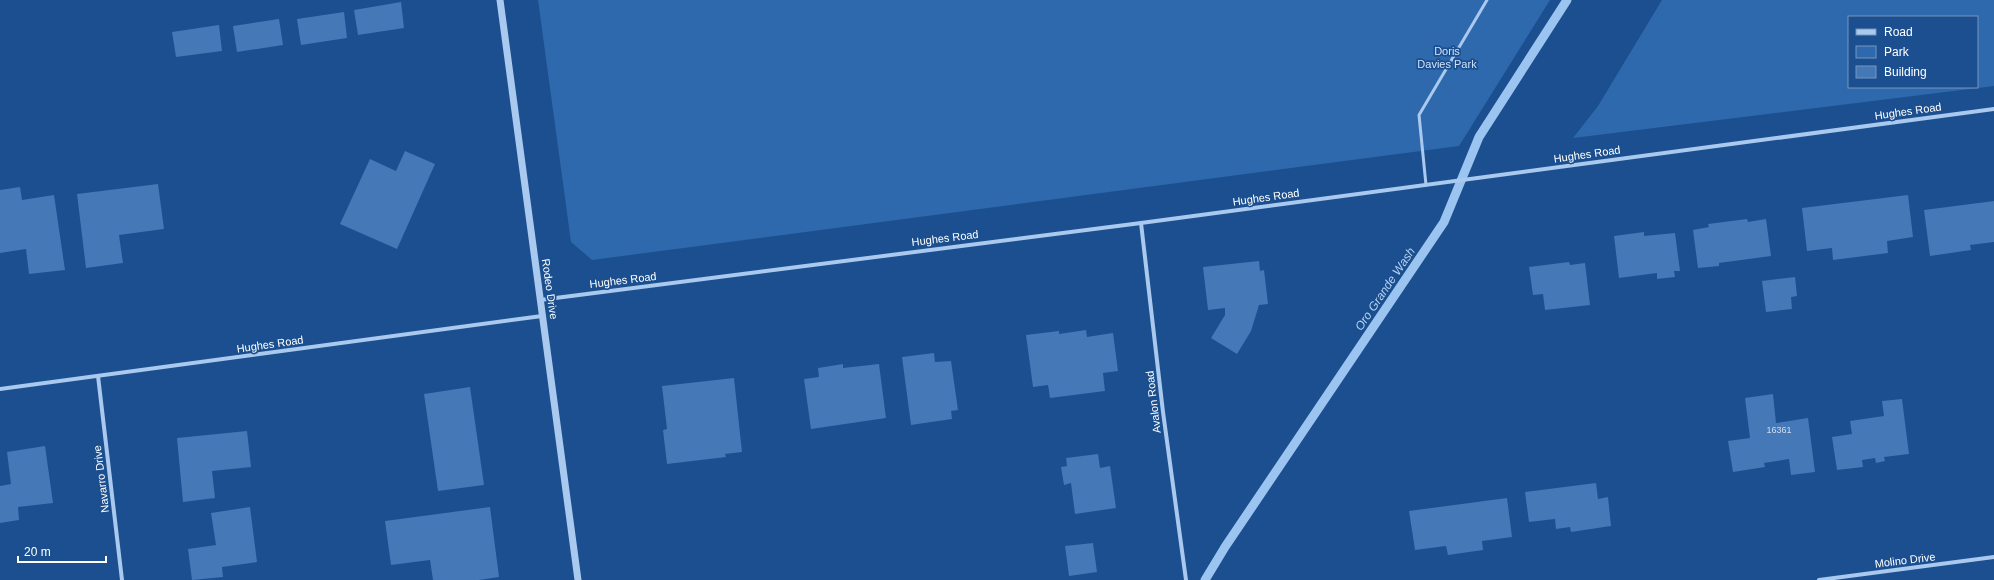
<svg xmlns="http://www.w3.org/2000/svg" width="1994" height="580" viewBox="0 0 1994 580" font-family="Arial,sans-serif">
	<rect width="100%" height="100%" fill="#1b4f8f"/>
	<!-- green -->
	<g fill="#2e69ad" fill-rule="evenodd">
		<polygon points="538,0 1550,0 1459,146 592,260 571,242"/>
		<path d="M1662,0H1994V86L1573,138L1598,106ZM1849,17H1977V87H1849Z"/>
	</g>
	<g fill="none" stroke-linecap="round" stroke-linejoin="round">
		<!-- stream -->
		<polyline stroke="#9cc4f0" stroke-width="9" points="1205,580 1225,547 1444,222 1479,137 1567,0"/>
	</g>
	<!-- building -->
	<g fill="#4478b7">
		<polygon points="401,2 404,28 358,35 354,10"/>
		<polygon points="344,12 347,38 301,45 297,19"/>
		<polygon points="279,19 283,45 237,52 233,26"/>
		<polygon points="219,25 222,51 176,57 172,32"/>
		<polygon points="405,151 435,164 397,249 340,224 370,159 396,171"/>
		<polygon points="158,184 164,229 119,235 123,263 86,268 77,194"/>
		<polygon points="20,187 22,200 54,195 65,270 29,274 26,249 0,253 0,190"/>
		<polygon points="1908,195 1913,237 1887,241 1888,253 1833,260 1832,248 1807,251 1802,208"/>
		<polygon points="1994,201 1994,242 1970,245 1971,250 1930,256 1924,210"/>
		<polygon points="1747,219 1748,222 1766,219 1771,256 1719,263 1719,266 1698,268 1693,230 1709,227 1708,224"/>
		<polygon points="1644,232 1644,236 1675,233 1680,271 1674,271 1675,277 1657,279 1657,273 1619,278 1614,236"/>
		<polygon points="1259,261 1260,271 1264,270 1268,304 1259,305 1251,331 1237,354 1211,338 1225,315 1225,308 1208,310 1203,267"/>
		<polygon points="1569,262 1570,265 1585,263 1590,305 1545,310 1543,294 1533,295 1529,267"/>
		<polygon points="1795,277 1797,296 1791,297 1792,309 1766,312 1762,281"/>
		<polygon points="1086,330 1087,337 1113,333 1118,371 1103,373 1105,391 1050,398 1048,385 1033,387 1026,335 1059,331 1059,334"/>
		<polygon points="934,353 935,362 951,361 958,410 951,411 952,419 911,425 902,357"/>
		<polygon points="843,364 843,368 879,364 886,418 811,429 804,379 819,377 818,368"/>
		<polygon points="734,378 742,452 725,454 726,457 667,464 663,430 667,429 662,386"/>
		<polygon points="470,387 484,485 438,491 424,394"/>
		<polygon points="1773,394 1776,423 1808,418 1815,472 1791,475 1789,459 1764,463 1765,467 1733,472 1728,441 1750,438 1745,398"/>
		<polygon points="1902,399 1909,454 1884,457 1885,461 1876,463 1875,458 1862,460 1863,467 1837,470 1832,437 1852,434 1850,421 1884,416 1882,401"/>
		<polygon points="247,431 251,467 212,471 215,498 183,502 177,438"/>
		<polygon points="45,446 53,503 18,507 19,520 0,523 0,486 11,484 7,452"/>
		<polygon points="1098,454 1100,468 1110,466 1116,508 1075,514 1071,483 1064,485 1061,467 1067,466 1066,458"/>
		<polygon points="1596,483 1598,499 1608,497 1611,526 1571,532 1570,527 1556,529 1555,519 1529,522 1525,492"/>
		<polygon points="1507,498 1512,537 1482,541 1483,550 1448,555 1446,546 1415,550 1409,511"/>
		<polygon points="250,507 257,562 222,567 223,577 192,580 188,549 216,545 211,513"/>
		<polygon points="490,507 499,577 479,580 433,580 430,560 391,565 385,521"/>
		<polygon points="1093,543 1097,572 1069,576 1065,546"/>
	</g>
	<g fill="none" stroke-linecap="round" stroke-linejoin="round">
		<!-- service -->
		<polyline stroke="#a9c9ee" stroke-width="3" points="1426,185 1419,115 1487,0"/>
		<!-- minor -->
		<g stroke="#a9c9ee" stroke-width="4">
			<polyline points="1141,223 1163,412 1186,580"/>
			<polyline points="540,300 1141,223 1994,109"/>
			<polyline points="98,376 122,580"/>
			<polyline points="0,389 542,316"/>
			<polyline points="1819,580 1994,557"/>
		</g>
		<!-- tertiary -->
		<polyline stroke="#a9c9ee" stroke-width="7" points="500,0 578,580"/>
	</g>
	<g text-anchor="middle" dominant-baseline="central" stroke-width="3.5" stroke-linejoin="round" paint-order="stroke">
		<!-- number labels -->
		<g font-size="9" fill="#d0dded">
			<text x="1779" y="430">16361</text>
		</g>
		<!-- park labels -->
		<g font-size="11" fill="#cfe3fa" stroke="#1b4f8f">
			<text x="1447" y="51">Doris<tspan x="1447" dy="13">Davies Park</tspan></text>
		</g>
		<!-- street labels -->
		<g font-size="11" fill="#fff" stroke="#1b4f8f">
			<text transform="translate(1908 111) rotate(-8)">Hughes Road</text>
			<text transform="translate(1587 154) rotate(-8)">Hughes Road</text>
			<text transform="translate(1266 197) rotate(-8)">Hughes Road</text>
			<text transform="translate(945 238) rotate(-7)">Hughes Road</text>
			<text transform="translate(623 280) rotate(-7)">Hughes Road</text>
			<text transform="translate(550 289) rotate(82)">Rodeo Drive</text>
			<text transform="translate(270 344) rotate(-8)">Hughes Road</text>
			<text transform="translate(1153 402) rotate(-97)">Avalon Road</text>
			<text transform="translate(101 479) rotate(-97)">Navarro Drive</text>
			<text transform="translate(1905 560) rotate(-7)">Molino Drive</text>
		</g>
		<!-- water labels -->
		<g font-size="12" font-style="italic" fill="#b5d3f5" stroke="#1b4f8f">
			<text transform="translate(1385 289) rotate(-56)">Oro Grande Wash</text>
		</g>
	</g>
	<!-- legend -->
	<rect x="1848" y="16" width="130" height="72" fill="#1b4f8f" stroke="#7695bc"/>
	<rect x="1856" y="29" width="20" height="6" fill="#a9c9ee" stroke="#7695bc"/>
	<text x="1884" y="36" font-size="12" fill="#ffffff">Road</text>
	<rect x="1856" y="46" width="20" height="12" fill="#2e69ad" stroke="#7695bc"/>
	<text x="1884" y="56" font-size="12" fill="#ffffff">Park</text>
	<rect x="1856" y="66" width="20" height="12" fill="#4478b7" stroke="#7695bc"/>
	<text x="1884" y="76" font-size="12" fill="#ffffff">Building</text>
	<!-- scale -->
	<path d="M18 556v6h88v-6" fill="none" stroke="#ffffff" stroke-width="2"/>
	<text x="24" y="556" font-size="12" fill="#ffffff" stroke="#1b4f8f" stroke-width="3" paint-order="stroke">20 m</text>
</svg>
